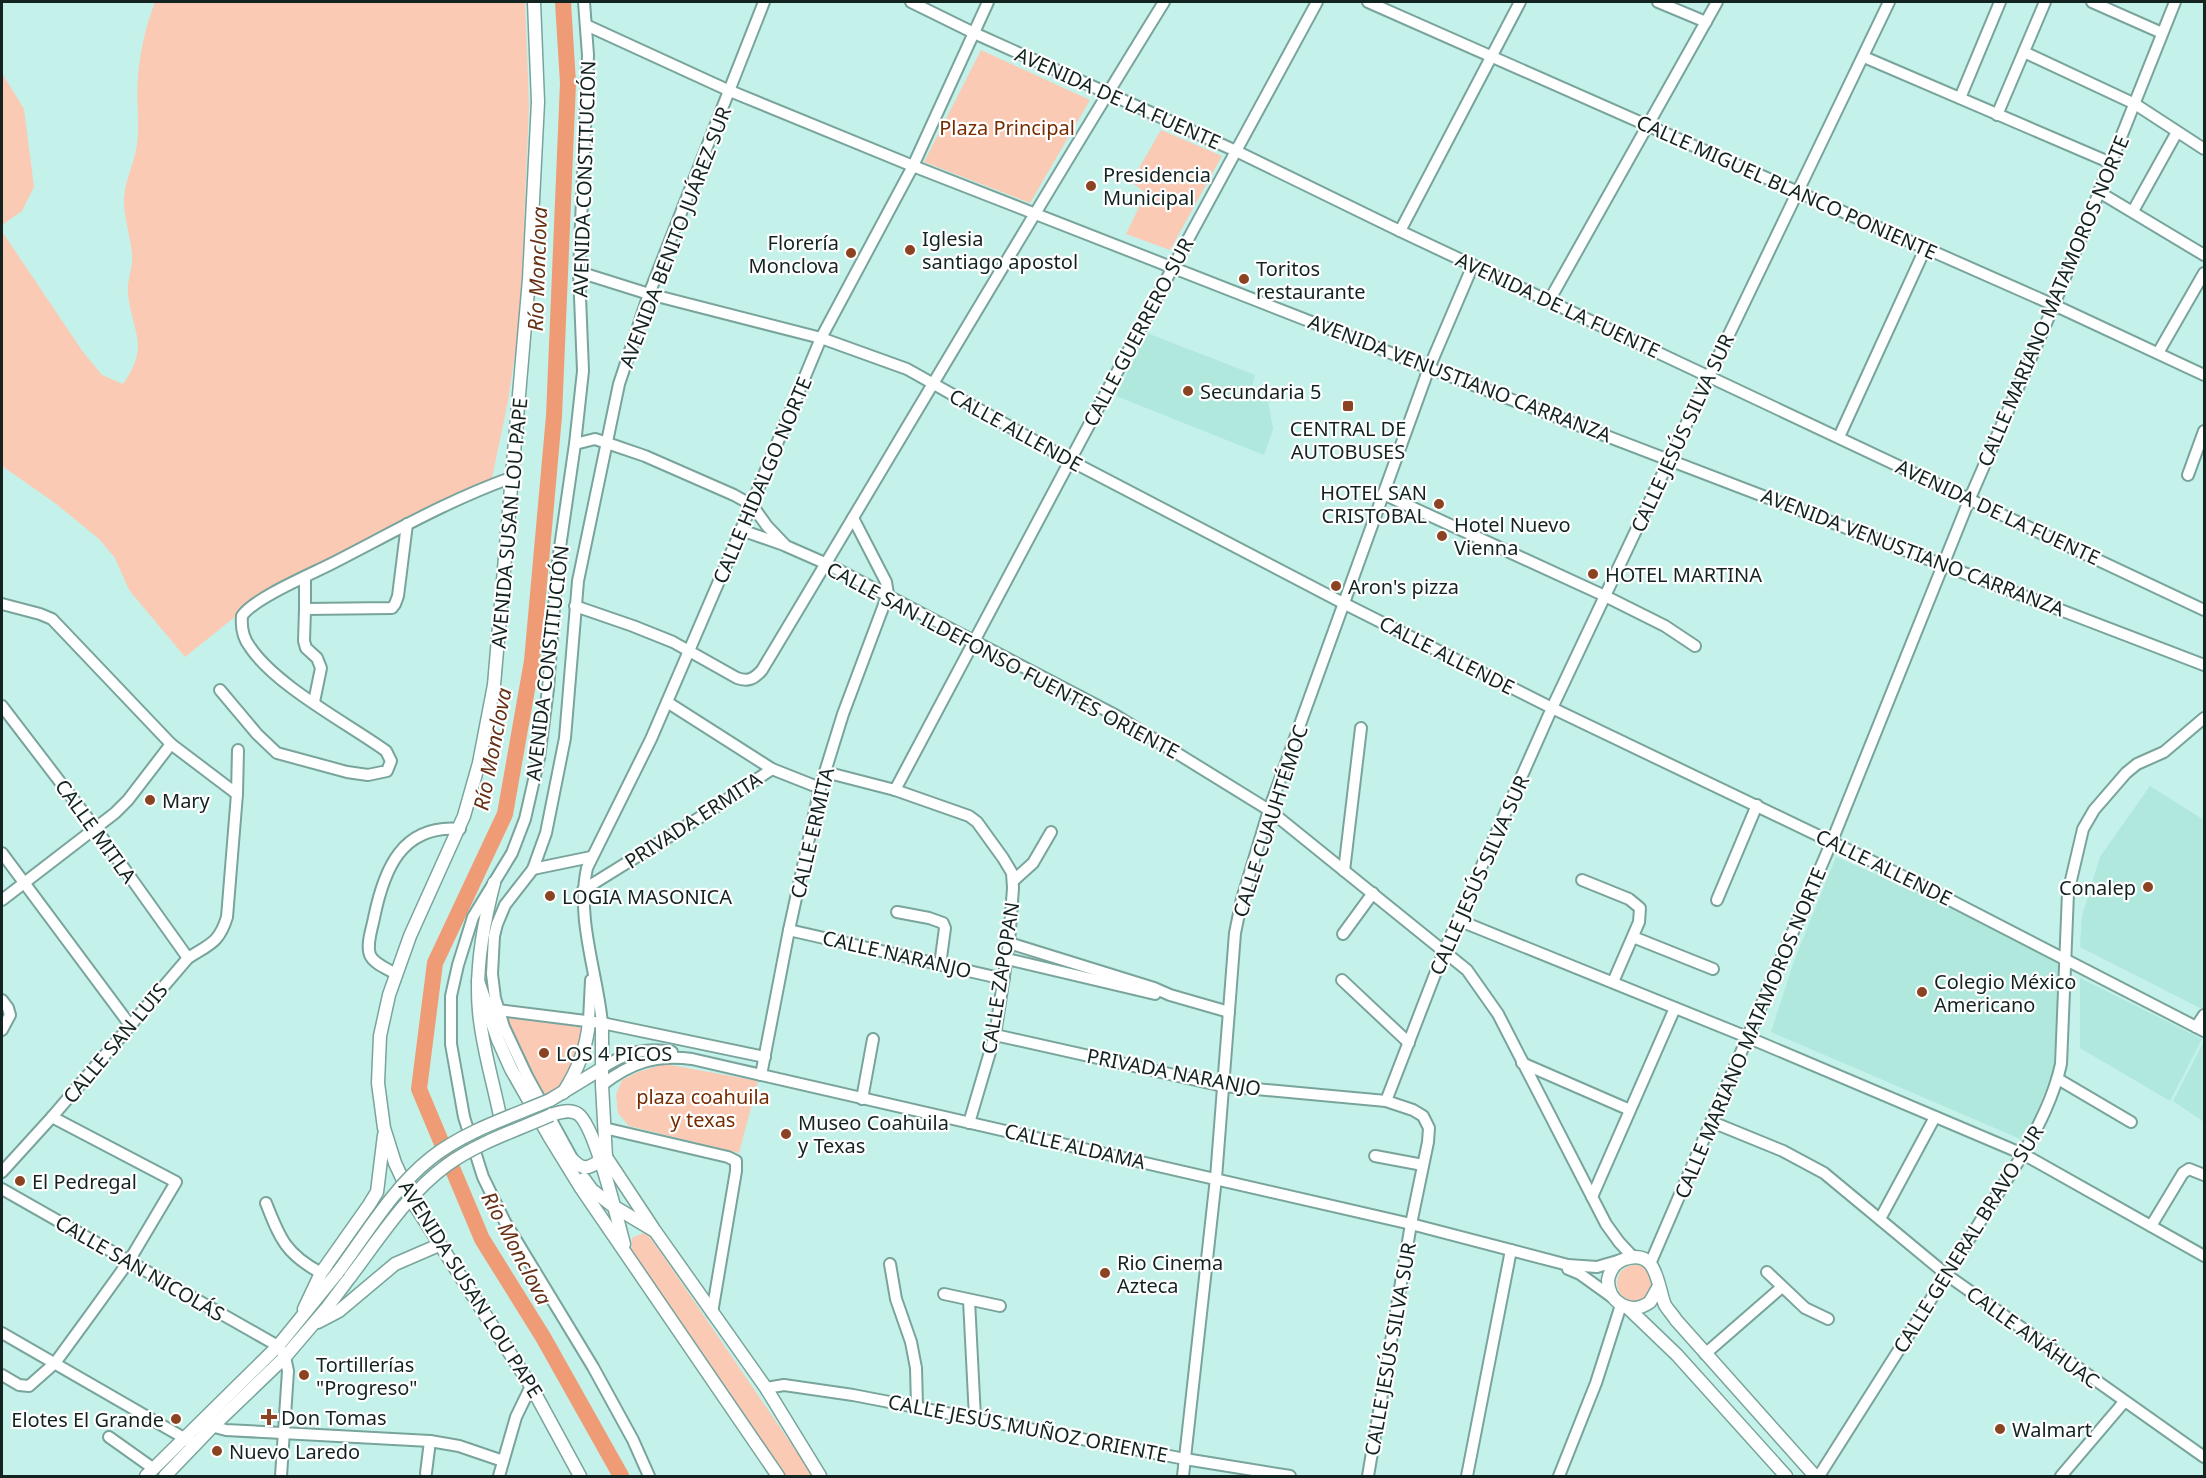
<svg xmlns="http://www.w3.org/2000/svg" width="2206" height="1478" viewBox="0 0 2206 1478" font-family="'Noto Sans',sans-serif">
	<rect width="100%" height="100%" fill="#c4f1e9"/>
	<!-- built -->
	<g fill="#b1e8dd">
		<polygon points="1147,333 1255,375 1252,386 1268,401 1273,429 1264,455 1116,396"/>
		<polygon points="2150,786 2204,820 2204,1004 2202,1009 2080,947 2082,916 2100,857"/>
		<polygon points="1836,857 1938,901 2060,964 2059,1019 2053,1071 2025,1141 1771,1032 1794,961"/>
		<polygon points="2080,978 2202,1039 2170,1101 2080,1048"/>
		<polygon points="2203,1043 2204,1044 2204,1122 2173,1101"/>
	</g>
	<!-- green -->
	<g fill="#fbcab5">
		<path d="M155,2H525L529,105L520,320L508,401L492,478L276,590L251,604L185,657L129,590L115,558L99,539L55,503L2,466V73L24,109L34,187L22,211L2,225L3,233L83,352L102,375L123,384C151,344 132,334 128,293C127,282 131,273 132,262C133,241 123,219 124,198C125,180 134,164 137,145C140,123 136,100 138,77C140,51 146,25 155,2Z"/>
		<polygon points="981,50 1090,100 1030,203 924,162"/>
		<polygon points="1161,130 1222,156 1170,250 1126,234 1146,193 1131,182"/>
		<path d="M507,1018L578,1025L582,1031C577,1054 571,1092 542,1094L520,1053Z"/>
		<polygon points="665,1064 758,1081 739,1153 629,1126 618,1113 616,1095 622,1080 638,1072"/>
		<polygon points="643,1233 649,1236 664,1257 813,1476 784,1476 631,1251 632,1238"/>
		<circle cx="1635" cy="1283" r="18"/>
	</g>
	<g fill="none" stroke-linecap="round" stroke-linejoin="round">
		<!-- river -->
		<polyline stroke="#ef9b75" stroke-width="16" points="563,2 568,83 554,416 532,661 505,814 435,963 419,1089 482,1239 543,1337 621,1476"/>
		<defs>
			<g id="minor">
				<polyline points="584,2 588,55 579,272 583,371 575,444 557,568 548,689 539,758 525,819 512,853 473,917 458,965 451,996 451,1044 464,1117 483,1177 505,1222 593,1367 633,1440 649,1476"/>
				<polyline points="911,2 974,33 1236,151 1400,231 2204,610"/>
				<polyline points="1368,2 2054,305 2204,375"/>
				<polyline points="1658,2 1706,22"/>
				<polyline points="2092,2 2162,33"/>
				<polyline points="586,25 730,91 913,166 1429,368 2204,665"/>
				<polyline points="2024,52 2135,104 2204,149"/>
				<polyline points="1864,57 2111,163"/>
				<polyline points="1960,98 2000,2"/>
				<polyline points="1997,115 2045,2"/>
				<polyline points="2099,192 2204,255"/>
				<polyline points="2133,211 2177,132"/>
				<polyline points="1400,231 1520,2"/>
				<polyline points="579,272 649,294 821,338 907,369 1069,460 1345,604 1552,708 1915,882 2204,1031"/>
				<polyline points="1549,301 1717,2"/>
				<polyline points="2158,353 2204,273"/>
				<polyline points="1839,437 1925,249"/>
				<polyline points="575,444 595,439 607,443 645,456 734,495 752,505 767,526 786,546 827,564 1115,715 1269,810 1467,970 1498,1014 1606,1224 1619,1242 1633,1257"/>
				<polyline points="2188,475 2204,431"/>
				<polyline points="1383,494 1605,596 1665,626 1695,646"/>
				<polyline points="741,530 784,545"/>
				<polyline points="305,577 305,609"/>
				<polyline points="2,604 40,614 52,619 171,744 237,794"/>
				<path d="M575,606L633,626L673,642L737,678C748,682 754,679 762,670C896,447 1027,223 1164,2"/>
				<path d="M220,690L257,734L277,753L347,772L368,775L387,771L391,761L386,751C347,723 276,686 250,647C243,638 241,627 242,616C253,599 309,575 329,565C390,534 448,500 513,477"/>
				<polyline points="314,702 321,668 317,658 306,648 304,641 305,609 392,608 395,604 398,596 407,524"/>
				<polyline points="667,702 772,769 820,788"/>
				<polyline points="2,706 96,829 188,958"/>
				<polyline points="825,772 895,790 969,816 977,822 1003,858 1012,873 1013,888 1009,943 995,1035 969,1123"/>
				<polyline points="895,790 1173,267 1317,2"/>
				<polyline points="2,853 130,1025"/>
				<polyline points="533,869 591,857"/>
				<polyline points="1344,871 1361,728"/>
				<polyline points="1582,880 1629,899 1640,908 1639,922 1613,982"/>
				<polyline points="1013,881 1033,863 1051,832"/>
				<polyline points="583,890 707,813 772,769"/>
				<polyline points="2,900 115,813 128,800 171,744"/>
				<polyline points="1717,900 1757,805"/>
				<polyline points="897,912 929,918 943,923 945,928 940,965"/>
				<polyline points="1458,920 1747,1037 2023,1154 2204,1256"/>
				<polyline points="789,930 1004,979"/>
				<polyline points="1343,934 1373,893"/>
				<polyline points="1633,937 1713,969"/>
				<polyline points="1009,943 1154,988 1170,995 1229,1012"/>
				<polyline points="1007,959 1155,994"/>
				<path d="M396,974C388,969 374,964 370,955C366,944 372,929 374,918C384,869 402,824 460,829"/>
				<polyline points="1342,980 1409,1043"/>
				<polyline points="2,1000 8,1008 10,1015 2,1030"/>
				<polyline points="498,1010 602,1023 765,1057"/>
				<polyline points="589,1021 591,980"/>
				<path d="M602,1023C597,972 576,919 587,868L651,739L741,530L821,338L913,166L988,2"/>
				<polyline points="2196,1027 2204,1015"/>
				<polyline points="995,1035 1223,1086 1386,1101 1413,1110 1423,1116 1429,1128 1428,1142 1411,1224 1368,1476"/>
				<polyline points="1522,1063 1630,1110"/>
				<path d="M601,1069C624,1053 644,1047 672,1052"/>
				<polyline points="761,1075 789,930 820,788 843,714 888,594 886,582 853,518"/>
				<polyline points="2058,1079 2131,1122"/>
				<path d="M602,1085C630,1063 656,1054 692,1059L1411,1224L1568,1265L1597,1267L1621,1260"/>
				<polyline points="862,1099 873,1039"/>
				<polyline points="1386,1101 1444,951 1552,708 1709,376 1889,2"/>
				<polyline points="1712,1122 1783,1151 1824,1173 1947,1275 2204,1457"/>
				<polyline points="604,1128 728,1157 736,1161 736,1171 712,1313"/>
				<polyline points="1375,1156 1423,1165"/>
				<polyline points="573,1160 527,1076 504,1027 495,998 492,974 494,936 497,924 505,905 533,869 546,833 565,738 578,581 619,384 649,294 764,2"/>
				<path d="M2,1172L52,1117L188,958C210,944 219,943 227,917L237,794L238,750"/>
				<polyline points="2,1189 278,1346 285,1357 288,1371 281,1476"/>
				<polyline points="1592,1197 1675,1008"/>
				<path d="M266,1203C280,1239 286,1254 321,1273"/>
				<polyline points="1880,1219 1935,1117"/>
				<polyline points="2151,1226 2183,1173 2189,1169 2204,1175"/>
				<polyline points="890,1264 896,1299 911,1342 916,1368 917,1406"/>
				<polyline points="1650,1264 1832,841 1970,498 2054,305 2175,2"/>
				<polyline points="1568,1269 1580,1274 1612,1297"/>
				<polyline points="1767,1272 1805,1308 1828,1319"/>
				<polyline points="944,1294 1000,1306"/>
				<polyline points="969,1300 975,1418"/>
				<polyline points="2,1333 191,1442"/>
				<polyline points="1705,1354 1782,1287"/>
				<polyline points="2,1375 19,1385 29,1386 55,1363 93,1311 129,1261 176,1182 52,1117"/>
				<polyline points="766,1388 784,1385 853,1395 1185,1459 1290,1476"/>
				<polyline points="207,1425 226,1430 430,1441 459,1446 503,1461"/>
				<polyline points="109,1437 154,1469"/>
				<polyline points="426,1473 430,1441"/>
				<polyline points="499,1476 516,1417 531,1386"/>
				<polyline points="1183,1476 1216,1178 1235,933 1242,899 1269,810 1429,368 1473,265"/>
				<polyline points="1467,1476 1511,1250"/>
				<polyline points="1559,1476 1596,1383 1621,1305"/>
				<path d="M1819,1476L2023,1154C2039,1125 2054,1096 2061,1064L2068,893L2083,829L2094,810L2126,773L2137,764L2164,752L2204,718"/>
				<polyline points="2061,1476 2124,1402"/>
			</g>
			<g id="major">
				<polyline points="534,2 538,102 529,279 494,685 479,763 464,816 410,936 389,995 380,1036 378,1083 384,1128 395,1163 414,1204 531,1386 580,1476"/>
				<path d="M494,883C483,925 475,969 479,1011C482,1048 494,1084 501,1121"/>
				<polyline points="478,981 498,1040 511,1069 549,1136 581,1188 778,1476"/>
				<path d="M563,1093C578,1070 587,1048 589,1021"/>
				<polyline points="550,1100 601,1069"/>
				<path d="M551,1115C560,1112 570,1109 578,1114C596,1127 617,1219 624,1244"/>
				<polyline points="606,1157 653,1228"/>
				<path d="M573,1160C586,1174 592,1165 606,1157L602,1085V1023"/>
				<polyline points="584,1179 592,1190 613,1206 655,1231 766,1388 820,1476"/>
				<path d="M1659,1286L1650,1302C1631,1316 1608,1303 1608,1280C1610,1270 1615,1262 1625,1259C1658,1248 1657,1286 1665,1305C1668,1310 1673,1315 1676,1320L1815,1476"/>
				<polyline points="1627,1307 1677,1355 1786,1476"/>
				<polyline points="304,1309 321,1273 369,1205 377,1192 384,1135"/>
				<polyline points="318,1322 339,1311 395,1264 439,1245"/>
				<polyline points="146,1476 278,1346 338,1272"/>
				<polyline points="165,1476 211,1428 285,1357 326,1309 350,1277"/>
			</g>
		</defs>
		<!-- minor casing -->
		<use href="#minor" stroke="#78a49c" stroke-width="14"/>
		<!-- major casing -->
		<use href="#major" stroke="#78a49c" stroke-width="15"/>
		<!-- minor -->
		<use href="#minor" stroke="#fff" stroke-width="10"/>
		<!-- major -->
		<use href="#major" stroke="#fff" stroke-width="12"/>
		<defs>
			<g id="major-bridge">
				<path d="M338,1272C367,1233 393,1188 431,1158C465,1131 510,1117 550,1100"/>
				<path d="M350,1277C379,1239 407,1194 447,1165C477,1143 517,1130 551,1115"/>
			</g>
		</defs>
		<!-- major-bridge casing -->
		<use href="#major-bridge" stroke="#78a49c" stroke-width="15" stroke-linecap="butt"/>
		<!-- major-bridge -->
		<use href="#major-bridge" stroke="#fff" stroke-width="12"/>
	</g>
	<!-- markers -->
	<g fill="#8b4321" stroke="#fff" stroke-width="2">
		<circle cx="1091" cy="186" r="6"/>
		<circle cx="910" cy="250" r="6"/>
		<circle cx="851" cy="253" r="6"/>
		<circle cx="1244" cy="279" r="6"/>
		<circle cx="1188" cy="391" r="6"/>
		<rect x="1342" y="400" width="12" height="12" rx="3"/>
		<circle cx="1439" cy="504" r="6"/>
		<circle cx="1442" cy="536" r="6"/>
		<circle cx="1593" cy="574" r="6"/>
		<circle cx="1336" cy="586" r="6"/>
		<circle cx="150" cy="800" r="6"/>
		<circle cx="2148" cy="887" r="6"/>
		<circle cx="550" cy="896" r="6"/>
		<circle cx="1922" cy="992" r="6"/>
		<circle cx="544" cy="1053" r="6"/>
		<circle cx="786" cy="1134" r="6"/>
		<circle cx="20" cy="1181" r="6"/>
		<circle cx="1105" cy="1273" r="6"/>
		<circle cx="304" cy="1375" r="6"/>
		<path d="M266 1408h6v6h6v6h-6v6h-6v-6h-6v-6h6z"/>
		<circle cx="176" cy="1419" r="6"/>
		<circle cx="2000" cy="1429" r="6"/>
		<circle cx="217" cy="1451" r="6"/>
	</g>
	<g text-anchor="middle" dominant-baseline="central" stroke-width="4.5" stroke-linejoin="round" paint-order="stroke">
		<!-- street labels -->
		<g font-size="20" fill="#122320" stroke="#fff">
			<text transform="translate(1118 98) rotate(24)">AVENIDA DE LA FUENTE</text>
			<text transform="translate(584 179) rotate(-88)">AVENIDA CONSTITUCIÓN</text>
			<text transform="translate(1787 187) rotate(24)">CALLE MIGUEL BLANCO PONIENTE</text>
			<text transform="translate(675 237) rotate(-69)">AVENIDA BENITO JUÁREZ SUR</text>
			<text transform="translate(2053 301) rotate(-67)">CALLE MARIANO MATAMOROS NORTE</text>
			<text transform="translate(1558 305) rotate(25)">AVENIDA DE LA FUENTE</text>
			<text transform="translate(1138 332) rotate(-62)">CALLE GUERRERO SUR</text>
			<text transform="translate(1460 378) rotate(21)">AVENIDA VENUSTIANO CARRANZA</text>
			<text transform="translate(1016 430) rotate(29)">CALLE ALLENDE</text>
			<text transform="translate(1682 433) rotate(-65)">CALLE JESÚS SILVA SUR</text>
			<text transform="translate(762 480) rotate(-67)">CALLE HIDALGO NORTE</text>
			<text transform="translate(1998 512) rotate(25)">AVENIDA DE LA FUENTE</text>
			<text transform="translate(509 523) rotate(-85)">AVENIDA SUSAN LOU PAPE</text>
			<text transform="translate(1913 552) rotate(21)">AVENIDA VENUSTIANO CARRANZA</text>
			<text transform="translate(1447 655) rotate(27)">CALLE ALLENDE</text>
			<text transform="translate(1003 660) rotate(28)">CALLE SAN ILDEFONSO FUENTES ORIENTE</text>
			<text transform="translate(547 663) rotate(-83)">AVENIDA CONSTITUCIÓN</text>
			<text transform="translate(693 820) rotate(-33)">PRIVADA ERMITA</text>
			<text transform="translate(1270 821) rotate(-72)">CALLE CUAUHTÉMOC</text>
			<text transform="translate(96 831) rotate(54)">CALLE MITLA</text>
			<text transform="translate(812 833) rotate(-77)">CALLE ERMITA</text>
			<text transform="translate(1884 867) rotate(26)">CALLE ALLENDE</text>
			<text transform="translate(1479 875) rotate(-66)">CALLE JESÚS SILVA SUR</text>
			<text transform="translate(897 954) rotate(13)">CALLE NARANJO</text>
			<text transform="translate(1000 978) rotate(-81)">CALLE ZAPOPAN</text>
			<text transform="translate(1750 1033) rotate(-67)">CALLE MARIANO MATAMOROS NORTE</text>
			<text transform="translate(115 1043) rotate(-50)">CALLE SAN LUIS</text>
			<text transform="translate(1174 1072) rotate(11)">PRIVADA NARANJO</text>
			<text transform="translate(1075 1146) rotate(13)">CALLE ALDAMA</text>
			<text transform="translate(1968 1239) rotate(-58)">CALLE GENERAL BRAVO SUR</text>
			<text transform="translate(140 1268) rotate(30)">CALLE SAN NICOLÁS</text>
			<text transform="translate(471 1289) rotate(58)">AVENIDA SUSAN LOU PAPE</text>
			<text transform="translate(2033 1337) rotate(36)">CALLE ANÁHUAC</text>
			<text transform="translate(1390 1349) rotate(-80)">CALLE JESÚS SILVA SUR</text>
			<text transform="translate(1028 1428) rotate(11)">CALLE JESÚS MUÑOZ ORIENTE</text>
		</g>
		<!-- park labels -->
		<g font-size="20" fill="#762c00" stroke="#fff">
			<text x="1007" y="127">Plaza Principal</text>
			<text x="703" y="1096">plaza coahuila<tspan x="703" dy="23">y texas</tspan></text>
		</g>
		<!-- poi labels -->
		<g font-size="20" fill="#122320" stroke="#fff" text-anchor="start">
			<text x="1103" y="174">Presidencia<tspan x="1103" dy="23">Municipal</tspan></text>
			<text x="922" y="238">Iglesia<tspan x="922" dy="23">santiago apostol</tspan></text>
			<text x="839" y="242" text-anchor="end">Florería<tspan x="839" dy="23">Monclova</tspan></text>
			<text x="1256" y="268">Toritos<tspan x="1256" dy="23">restaurante</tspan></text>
			<text x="1200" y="391">Secundaria 5</text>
			<text x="1348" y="428" text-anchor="middle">CENTRAL DE<tspan x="1348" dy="23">AUTOBUSES</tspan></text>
			<text x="1427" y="492" text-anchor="end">HOTEL SAN<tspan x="1427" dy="23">CRISTOBAL</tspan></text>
			<text x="1454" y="524">Hotel Nuevo<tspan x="1454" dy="23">Vienna</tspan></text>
			<text x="1605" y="574">HOTEL MARTINA</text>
			<text x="1348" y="586">Aron's pizza</text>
			<text x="162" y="800">Mary</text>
			<text x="2136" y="887" text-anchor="end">Conalep</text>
			<text x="562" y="896">LOGIA MASONICA</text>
			<text x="1934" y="981">Colegio México<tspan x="1934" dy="23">Americano</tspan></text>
			<text x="556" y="1053">LOS 4 PICOS</text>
			<text x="798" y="1122">Museo Coahuila<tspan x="798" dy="23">y Texas</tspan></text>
			<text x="32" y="1181">El Pedregal</text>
			<text x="1117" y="1262">Rio Cinema<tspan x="1117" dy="23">Azteca</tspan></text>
			<text x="316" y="1364">Tortillerías<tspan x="316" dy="23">"Progreso"</tspan></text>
			<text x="281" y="1417">Don Tomas</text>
			<text x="164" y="1419" text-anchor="end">Elotes El Grande</text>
			<text x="2012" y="1429">Walmart</text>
			<text x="229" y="1451">Nuevo Laredo</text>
		</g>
		<!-- water labels -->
		<g font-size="21" font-style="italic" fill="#673117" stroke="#fff">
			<text transform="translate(537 269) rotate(-88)">Río Monclova</text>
			<text transform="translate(492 749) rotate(-79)">Río Monclova</text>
			<text transform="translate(517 1248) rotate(62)">Río Monclova</text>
		</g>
	</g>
	<!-- border -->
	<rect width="2206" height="1478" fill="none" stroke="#122320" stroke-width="6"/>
</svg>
